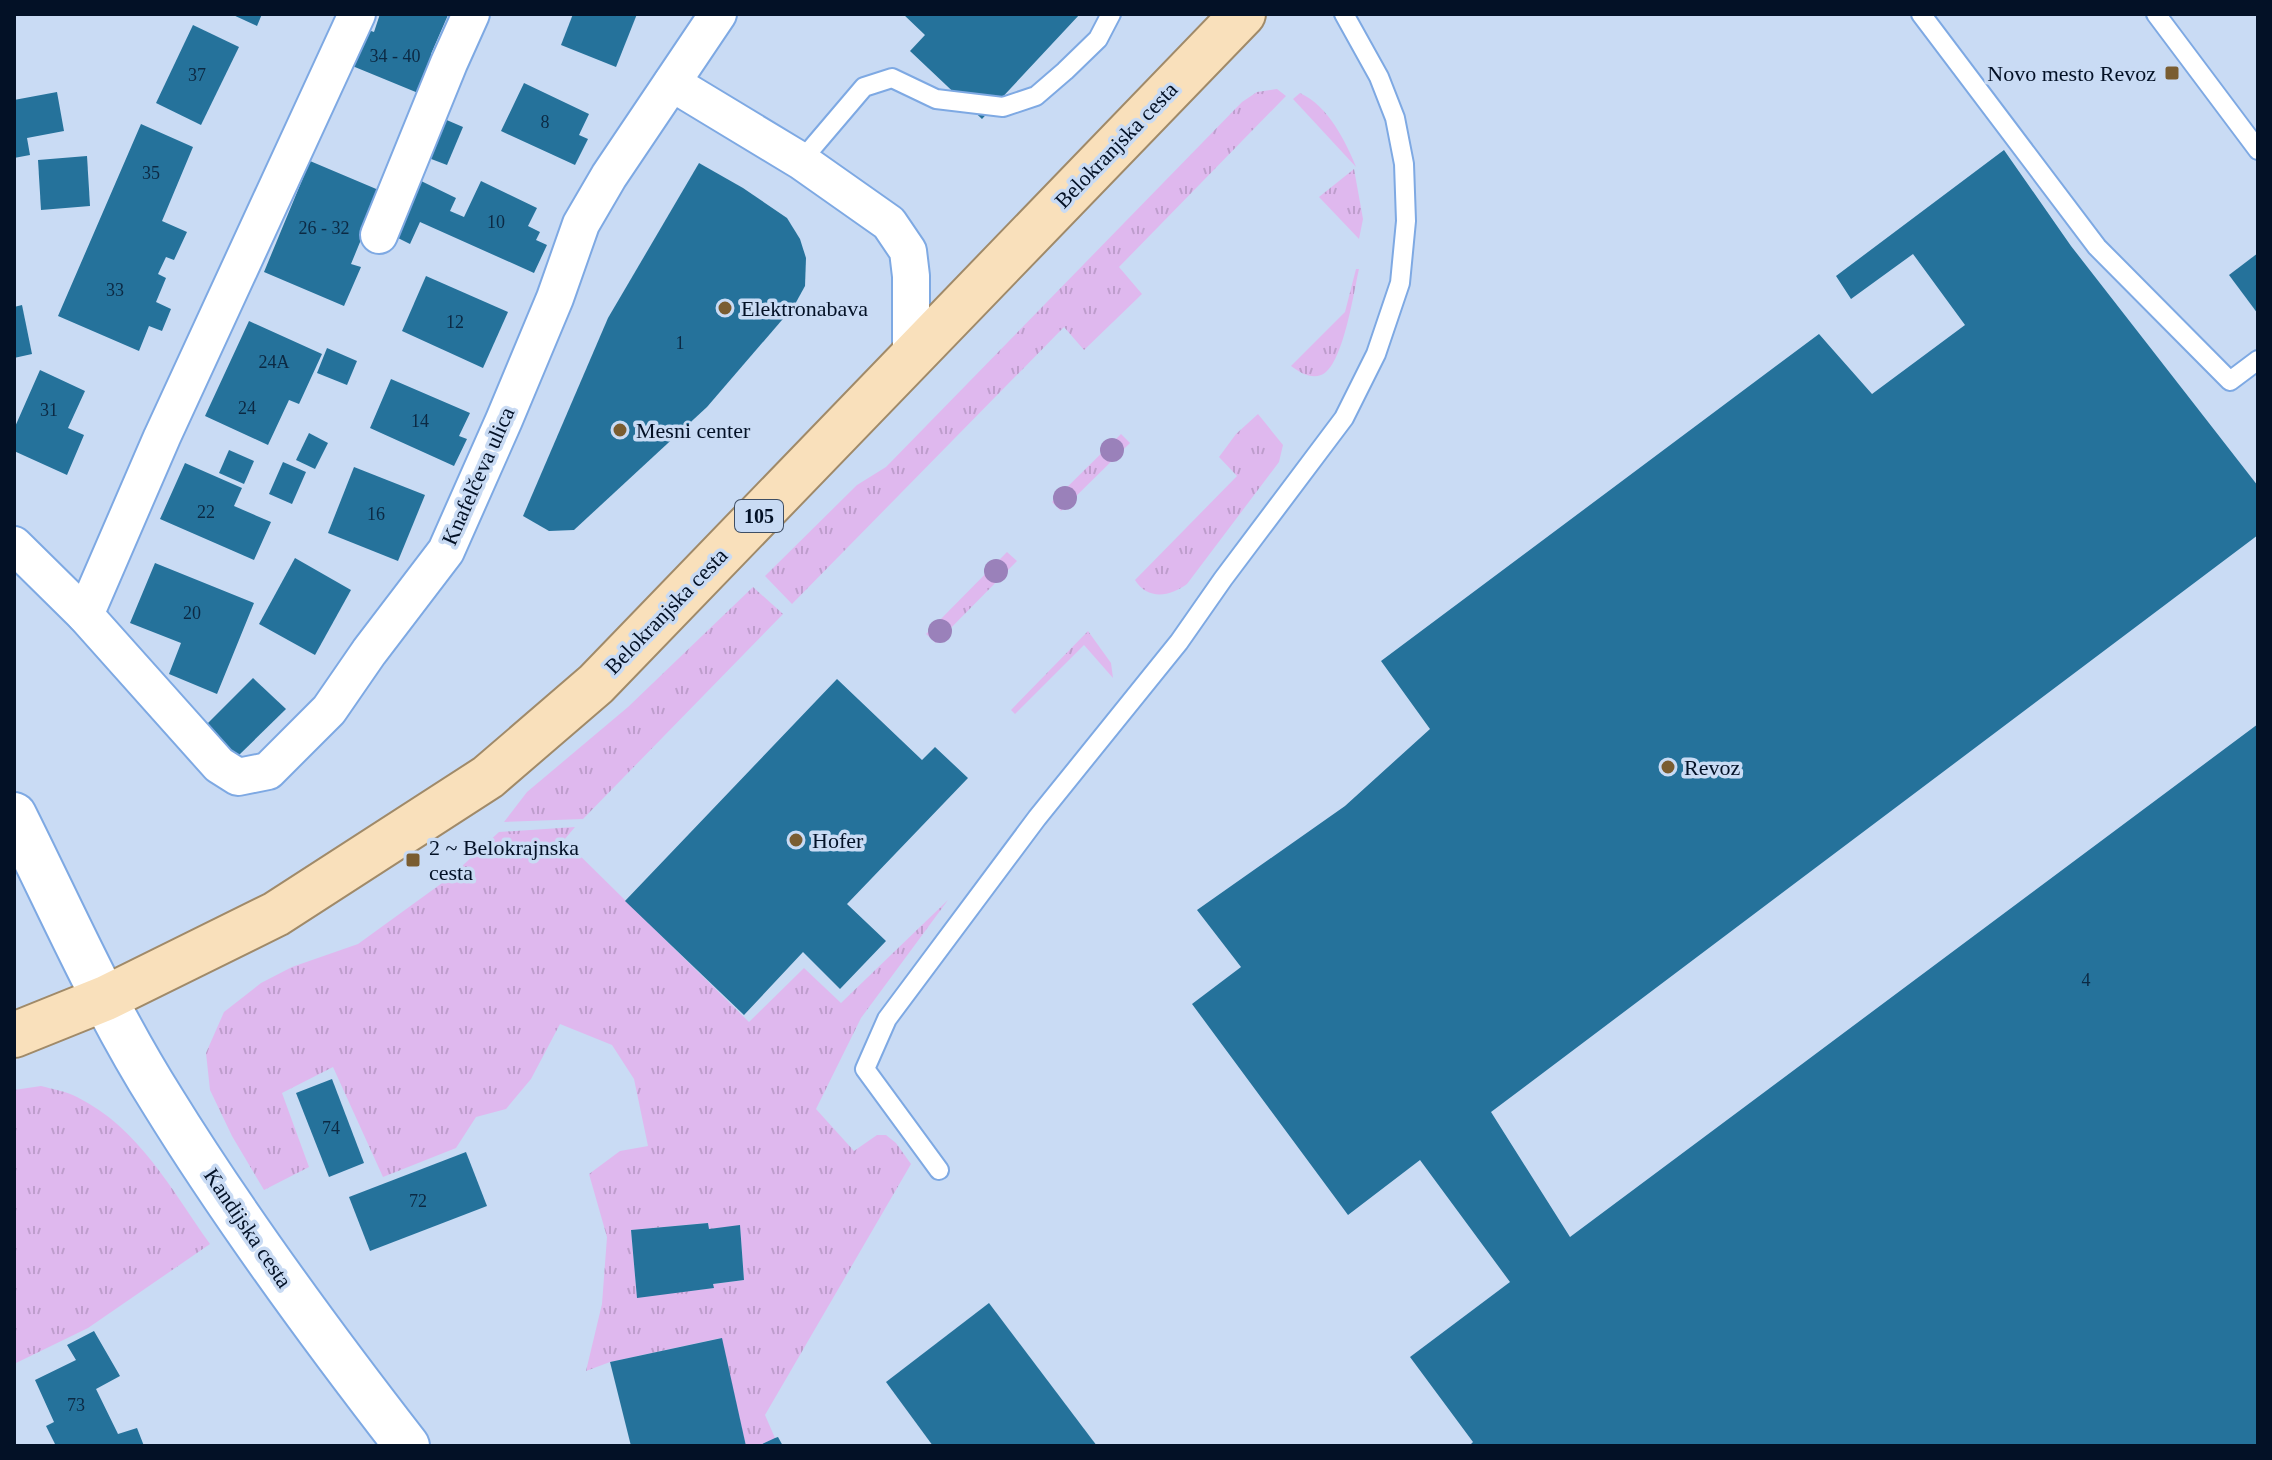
<svg xmlns="http://www.w3.org/2000/svg" width="2272" height="1460" viewBox="0 0 2272 1460" font-family="Georgia,serif">
	<defs>
		<pattern id="grass-tufts" width="24" height="20" patternUnits="userSpaceOnUse" patternTransform="scale(2)"><rect width="24" height="20" fill="#dfb8ee"/><path d="M3 7l-1-3M5 7V3M7 7l1-3M15 17l-1-3M17 17v-4M19 17l1-3" fill="none" stroke="#be9dcc"/></pattern>
	</defs>
	<rect width="100%" height="100%" fill="#c9dbf4"/>
	<!-- grass -->
	<g fill="url(#grass-tufts)" fill-rule="evenodd">
		<polygon points="1277,89 1286,96 1119,267 1142,294 1084,350 1064,327 792,604 765,576 857,485 886,467 1242,102 1257,92"/>
		<path d="M1300,93C1328,106 1345,140 1356,167L1293,99Z"/>
		<polygon points="1354,169 1363,219 1359,239 1319,197"/>
		<path d="M1356,269H1359C1354,290 1343,368 1321,375C1310,379 1299,372 1291,366L1345,312Z"/>
		<path d="M1258,414L1283,445L1279,462L1187,584C1170,597 1147,600 1135,580L1237,476L1219,457L1236,434Z"/>
		<polygon points="1121,434 1130,443 1061,511 1052,502"/>
		<polygon points="1007,552 1017,561 936,643 926,634"/>
		<polygon points="753,587 783,614 583,819 504,822 527,792 628,707"/>
		<polygon points="1088,631 1111,663 1113,678 1084,645 1015,714 1011,710"/>
		<path d="M575,827L564,840L749,1022L804,968L841,1003L948,900L861,1018L816,1109L854,1151L877,1135H886L896,1143L911,1164L765,1415L775,1438L758,1446H746L721,1338L610,1362L586,1371L602,1304L607,1237L589,1174L620,1151L648,1146L634,1079L612,1045L560,1024L531,1079L506,1109L476,1117L456,1148L383,1177L333,1067L282,1093L309,1167L264,1190L232,1136L210,1090L206,1053L224,1012L261,983L292,967L358,944L449,878L499,832ZM708,1223L709,1229L740,1226L744,1280L713,1284V1288L637,1297L631,1230Z"/>
		<path d="M41,1086C52,1089 66,1091 77,1097C139,1128 171,1189 210,1244L88,1328L14,1364V1090Z"/>
	</g>
	<!-- building -->
	<g fill="#25729b">
		<polygon points="231,14 262,14 257,26"/>
		<polygon points="380,14 460,14 458,19 448,15 431,54 439,57 423,95 350,65 365,29 374,32"/>
		<polygon points="573,14 637,14 616,67 561,45"/>
		<polygon points="903,14 1080,14 982,119 910,51 925,35"/>
		<polygon points="193,25 239,47 201,125 156,103"/>
		<polygon points="524,83 589,114 579,135 588,139 575,165 501,131"/>
		<polygon points="57,92 64,131 27,138 30,155 14,158 14,120 16,119 14,100"/>
		<polygon points="442,118 463,127 447,165 426,157"/>
		<polygon points="141,124 193,147 162,221 187,232 174,260 166,257 158,274 166,278 156,302 171,309 162,331 149,326 139,351 58,316"/>
		<polygon points="2004,150 2071,246 2258,486 2258,535 1491,1112 1570,1237 2258,724 2258,1446 1469,1446 1473,1442 1410,1357 1510,1282 1420,1160 1348,1215 1192,1004 1241,967 1197,910 1345,806 1430,729 1381,661 1819,334 1872,394 1965,325 1913,254 1851,299 1836,276"/>
		<polygon points="87,156 90,206 41,210 38,160"/>
		<polygon points="310,161 381,191 351,264 361,267 344,306 264,272"/>
		<polygon points="699,163 743,188 787,218 800,239 806,258 805,286 794,306 707,407 574,530 549,531 523,516 608,318"/>
		<polygon points="417,179 456,198 450,211 464,217 481,181 537,208 528,226 540,232 536,240 547,245 534,273 420,222 410,244 390,234"/>
		<polygon points="2258,253 2258,314 2229,275"/>
		<polygon points="426,276 508,312 483,368 402,331"/>
		<polygon points="22,305 32,354 14,358 14,307"/>
		<polygon points="249,321 322,354 299,404 289,400 268,445 205,416"/>
		<polygon points="327,348 357,361 347,385 317,373"/>
		<polygon points="40,370 85,391 68,428 84,435 67,475 14,451 14,429"/>
		<polygon points="391,379 470,413 459,436 467,439 454,466 370,428"/>
		<polygon points="309,433 328,443 315,469 296,460"/>
		<polygon points="229,450 254,461 244,484 219,473"/>
		<polygon points="283,462 306,472 292,504 269,494"/>
		<polygon points="185,463 242,488 234,506 271,522 254,560 160,519"/>
		<polygon points="354,467 425,495 398,561 328,533"/>
		<polygon points="295,558 351,590 315,655 259,624"/>
		<polygon points="155,563 254,603 217,694 169,674 181,643 130,623"/>
		<polygon points="253,678 286,709 238,756 206,725"/>
		<polygon points="837,679 922,760 935,747 968,778 847,904 886,941 840,989 803,952 744,1015 625,901"/>
		<polygon points="332,1079 364,1163 329,1177 296,1093"/>
		<polygon points="466,1152 487,1206 370,1251 349,1197"/>
		<polygon points="708,1223 709,1229 740,1225 744,1280 713,1284 714,1288 637,1298 631,1230"/>
		<polygon points="989,1303 1097,1446 933,1446 886,1382"/>
		<polygon points="94,1331 120,1376 96,1389 118,1434 137,1428 144,1446 56,1446 46,1426 54,1422 35,1380 76,1360 67,1345"/>
		<polygon points="722,1338 746,1446 631,1446 610,1362"/>
		<polygon points="778,1437 783,1446 758,1446 775,1438"/>
	</g>
	<g fill="none" stroke-linecap="round" stroke-linejoin="round">
		<defs>
			<g id="lane">
				<polyline points="1921,14 2097,247 2230,381 2258,360"/>
				<polyline points="2156,14 2258,150"/>
				<polyline points="801,161 864,87 892,78 936,99 1003,107 1036,96 1065,71 1098,39 1111,14"/>
				<polyline points="939,1170 865,1069 887,1019 1037,818 1179,642 1223,579 1344,418 1376,354 1400,283 1406,221 1404,164 1395,118 1379,77 1344,14"/>
			</g>
			<g id="street">
				<polyline points="672,83 801,161 889,223 908,251 911,276 911,359"/>
				<polyline points="379,235 449,63 471,14"/>
				<polyline points="14,545 85,615 219,765 238,777 268,771 329,710 369,652 446,551 504,420 555,298 581,224 609,176 718,14"/>
				<polyline points="85,615 162,437 357,14"/>
			</g>
			<path id="secondary" d="M14,815C62,911 105,1010 162,1100C236,1220 320,1334 407,1446"/>
			<polyline id="primary" points="14,1035 106,998 276,914 488,777 596,684 1243,14"/>
		</defs>
		<!-- lane casing -->
		<use href="#lane" stroke="#7ea9e3" stroke-width="22"/>
		<!-- street casing -->
		<use href="#street" stroke="#7ea9e3" stroke-width="40"/>
		<!-- secondary casing -->
		<use href="#secondary" stroke="#7ea9e3" stroke-width="48"/>
		<!-- primary casing -->
		<use href="#primary" stroke="#a08a69" stroke-width="48"/>
		<!-- lane -->
		<use href="#lane" stroke="#fff" stroke-width="18"/>
		<!-- street -->
		<use href="#street" stroke="#fff" stroke-width="36"/>
		<!-- secondary -->
		<use href="#secondary" stroke="#fff" stroke-width="44"/>
		<!-- primary -->
		<use href="#primary" stroke="#f9e0bb" stroke-width="44"/>
	</g>
	<!-- trees -->
	<g fill="#9a81ba">
		<circle cx="1112" cy="450" r="12"/>
		<circle cx="1065" cy="498" r="12"/>
		<circle cx="996" cy="571" r="12"/>
		<circle cx="940" cy="631" r="12"/>
	</g>
	<!-- markers -->
	<g fill="#7a5d31" stroke="#c9dbf4" stroke-width="3">
		<rect x="2164" y="65" width="16" height="16" rx="4"/>
		<circle cx="725" cy="308" r="8"/>
		<circle cx="620" cy="430" r="8"/>
		<circle cx="1668" cy="767" r="8"/>
		<circle cx="796" cy="840" r="8"/>
		<rect x="405" y="852" width="16" height="16" rx="4"/>
	</g>
	<g text-anchor="middle" dominant-baseline="central" stroke-width="7" stroke-linejoin="round" paint-order="stroke">
		<!-- number labels -->
		<g font-size="18" fill="#0c2943">
			<text x="395" y="56">34 - 40</text>
			<text x="197" y="75">37</text>
			<text x="545" y="122">8</text>
			<text x="151" y="173">35</text>
			<text x="496" y="222">10</text>
			<text x="324" y="228">26 - 32</text>
			<text x="115" y="290">33</text>
			<text x="455" y="322">12</text>
			<text x="680" y="343">1</text>
			<text x="274" y="362">24A</text>
			<text x="247" y="408">24</text>
			<text x="49" y="410">31</text>
			<text x="420" y="421">14</text>
			<text x="206" y="512">22</text>
			<text x="376" y="514">16</text>
			<text x="192" y="613">20</text>
			<text x="2086" y="980">4</text>
			<text x="331" y="1128">74</text>
			<text x="418" y="1201">72</text>
			<text x="76" y="1405">73</text>
		</g>
		<!-- shield labels -->
		<rect fill="#c9dbf4" stroke="#3e4e64" stroke-width="2" x="735" y="500" width="48" height="32" rx="6"/>
		<g font-size="20" font-weight="bold" fill="#031126">
			<text x="759" y="516">105</text>
		</g>
		<!-- poi labels -->
		<g font-size="22" fill="#031126" stroke="#c9dbf4" text-anchor="start">
			<text x="2156" y="73" text-anchor="end">Novo mesto Revoz</text>
			<text x="741" y="308">Elektronabava</text>
			<text x="636" y="430">Mesni center</text>
			<text x="1684" y="767">Revoz</text>
			<text x="812" y="840">Hofer</text>
			<text x="429" y="847">2 ~ Belokrajnska<tspan x="429" dy="25">cesta</tspan></text>
		</g>
		<!-- street labels -->
		<g font-size="22" fill="#031126" stroke="#c9dbf4">
			<text transform="translate(1116 145) rotate(-46)">Belokranjska cesta</text>
			<text transform="translate(478 476) rotate(-66)">Knafelčeva ulica</text>
			<text transform="translate(666 611) rotate(-46)">Belokranjska cesta</text>
			<text transform="translate(248 1228) rotate(56)">Kandijska cesta</text>
		</g>
	</g>
	<!-- border -->
	<rect width="2272" height="1460" fill="none" stroke="#031126" stroke-width="32"/>
</svg>
